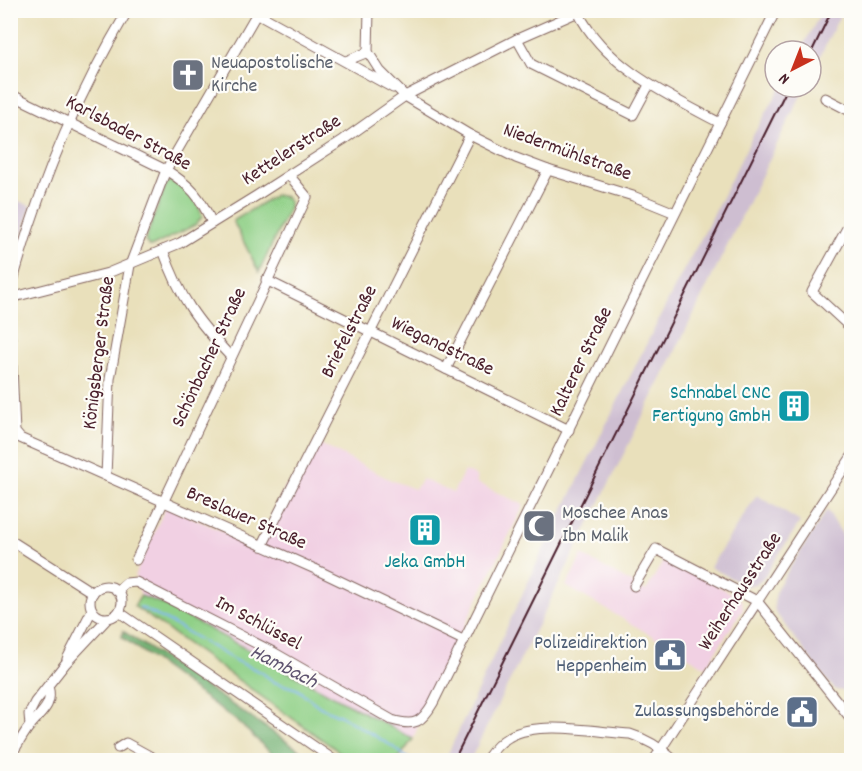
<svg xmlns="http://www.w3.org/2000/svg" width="862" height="771" viewBox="0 0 862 771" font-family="Dekko,sans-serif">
	<rect width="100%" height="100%" fill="#fdfcf7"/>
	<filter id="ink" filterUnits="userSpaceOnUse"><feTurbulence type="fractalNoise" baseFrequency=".0167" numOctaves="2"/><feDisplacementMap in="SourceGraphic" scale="12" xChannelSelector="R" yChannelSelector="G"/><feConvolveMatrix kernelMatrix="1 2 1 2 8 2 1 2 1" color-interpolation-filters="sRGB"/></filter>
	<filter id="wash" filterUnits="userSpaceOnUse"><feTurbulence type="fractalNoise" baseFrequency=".008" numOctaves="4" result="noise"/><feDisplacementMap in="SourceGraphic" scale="24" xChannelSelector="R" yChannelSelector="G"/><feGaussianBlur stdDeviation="1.35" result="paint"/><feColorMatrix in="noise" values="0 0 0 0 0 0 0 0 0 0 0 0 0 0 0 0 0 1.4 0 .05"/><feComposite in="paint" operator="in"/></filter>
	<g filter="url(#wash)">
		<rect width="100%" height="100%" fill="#e9e0bb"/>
		<!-- built -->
		<g fill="#f1d0e3">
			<polygon points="318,443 391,480 415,489 422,479 453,493 464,471 476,476 477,483 524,505 428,700 413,739 163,604 141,596 135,575 166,506 258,547 286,485 294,489"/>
			<polygon points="582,555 646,591 666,556 736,596 742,601 743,609 706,667 566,586"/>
		</g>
		<!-- industrial -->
		<g fill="#cebed1">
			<polygon points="822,11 842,11 811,75 811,51 800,51"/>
			<polygon points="781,87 805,87 675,352 470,760 445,760 542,552 682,273 704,233 751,139"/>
			<polygon points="11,198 31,206 13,263 11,277"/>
			<polygon points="757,495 800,522 762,580 756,584 746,586 710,567"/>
			<polygon points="827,510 851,548 851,692 836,690 829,683 775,612 774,603 777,588"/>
		</g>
		<!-- green -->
		<g fill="#90d087" stroke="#6d7859" stroke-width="1.5">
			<path d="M170,181C185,183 199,202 202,217L195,225L153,246H149L145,241L166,184Z"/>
			<polygon points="275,195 286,197 289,202 289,208 259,272 233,221"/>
			<polygon points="141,596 163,604 413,739 399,758 400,760 351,760 134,606"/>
		</g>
		<!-- forest -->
		<polygon fill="#74b274" stroke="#5f6850" stroke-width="1.5" points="123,631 314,760 279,760 238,722 122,637"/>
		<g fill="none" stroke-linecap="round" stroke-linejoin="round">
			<!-- stream -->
			<polyline stroke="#85b7f1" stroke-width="2" points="140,607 173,624 236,661 261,672 274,682 297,689 320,707 341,716 392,746 410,760"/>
		</g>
	</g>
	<g filter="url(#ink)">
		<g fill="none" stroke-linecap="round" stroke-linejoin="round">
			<defs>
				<g id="minor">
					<polyline points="369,10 368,52 380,71 405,96 470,135 516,158 548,170 633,196 675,213"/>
					<polyline points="253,11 393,88"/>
					<path d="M578,12C605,67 669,96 720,123"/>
					<polyline points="517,39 531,64 633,115 649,85"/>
					<polyline points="346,61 368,52"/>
					<path d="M10,94L166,170C191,186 200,196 212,223"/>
					<polyline points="825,98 852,112"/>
					<polyline points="852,219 812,292 852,329"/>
					<path d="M163,250C180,298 196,320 231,357"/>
					<polyline points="266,280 569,430"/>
					<path d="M10,292C36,193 75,99 128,10"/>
					<polyline points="10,298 108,273 180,243 256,196 343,140 405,96 517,39 583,10"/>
					<polyline points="10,324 15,432 20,438 315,569 463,640"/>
					<polyline points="446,369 548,170"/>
					<polyline points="106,476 110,379 130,265 166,170 257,13"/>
					<polyline points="10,540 93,593"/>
					<polyline points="262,546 470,135"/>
					<polyline points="136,560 307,197 289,175"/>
					<polyline points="634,586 656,549 757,601 852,720"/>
					<circle cx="106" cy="602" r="16"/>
					<path d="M117,591L126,583L136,582L273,652L392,720C415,727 422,722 433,703L776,10"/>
					<polyline points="119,612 334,760"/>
					<polyline points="67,659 92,610"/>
					<polyline points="30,726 29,714 35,702 65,664 108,618"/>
					<polyline points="118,748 126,743 157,760"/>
					<path d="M10,756C17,747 22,736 29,727C40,713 54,706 48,686"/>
					<path d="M486,760C493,751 498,743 509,737C537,720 597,732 630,734C647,739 661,748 674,760"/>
					<polyline points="654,760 852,456"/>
				</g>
			</defs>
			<!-- minor casing -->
			<use href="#minor" stroke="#82635d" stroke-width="11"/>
			<!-- minor -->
			<use href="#minor" stroke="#fff" stroke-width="9"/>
			<!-- rail -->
			<g stroke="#4a1f2b" stroke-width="2">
				<polyline points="811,53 832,10"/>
				<polyline points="454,760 788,87"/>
			</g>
		</g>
	</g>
	<!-- icons -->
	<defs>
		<symbol id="church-square" viewBox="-11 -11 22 22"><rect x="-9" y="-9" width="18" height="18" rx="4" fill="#6b7280" stroke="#fdfcf7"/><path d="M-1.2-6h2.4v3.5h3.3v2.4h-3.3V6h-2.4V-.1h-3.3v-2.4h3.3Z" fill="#fff"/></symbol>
		<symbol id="building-square" viewBox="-11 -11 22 22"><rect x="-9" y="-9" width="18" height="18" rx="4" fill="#0f9aa8" stroke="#fdfcf7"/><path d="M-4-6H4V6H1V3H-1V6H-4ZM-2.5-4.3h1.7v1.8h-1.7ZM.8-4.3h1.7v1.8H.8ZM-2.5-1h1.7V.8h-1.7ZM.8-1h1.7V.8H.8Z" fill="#fff"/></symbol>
		<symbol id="mosque-square" viewBox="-11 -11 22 22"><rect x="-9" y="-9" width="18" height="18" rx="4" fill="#6b7280" stroke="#fdfcf7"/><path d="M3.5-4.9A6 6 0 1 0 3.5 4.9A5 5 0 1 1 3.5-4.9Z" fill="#fff"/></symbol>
		<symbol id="civic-square" viewBox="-11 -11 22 22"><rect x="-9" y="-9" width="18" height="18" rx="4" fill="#5c6f8a" stroke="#fdfcf7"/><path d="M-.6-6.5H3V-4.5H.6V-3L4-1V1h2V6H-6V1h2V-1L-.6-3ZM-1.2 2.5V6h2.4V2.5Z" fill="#fff"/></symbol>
	</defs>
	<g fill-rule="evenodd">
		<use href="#church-square" x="169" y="56" width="38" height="38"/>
		<use href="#building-square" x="775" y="387" width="38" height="38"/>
		<use href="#mosque-square" x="520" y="507" width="38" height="38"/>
		<use href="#building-square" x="406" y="511" width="38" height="38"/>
		<use href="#civic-square" x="651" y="636" width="38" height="38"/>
		<use href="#civic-square" x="783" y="693" width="38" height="38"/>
	</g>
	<g text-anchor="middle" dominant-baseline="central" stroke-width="4.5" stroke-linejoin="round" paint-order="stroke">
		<!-- worship labels -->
		<g font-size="20" fill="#5b616d" stroke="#fdfcf7" text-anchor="start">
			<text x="211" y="64">Neuapostolische<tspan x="211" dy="23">Kirche</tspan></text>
			<text x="562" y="514">Moschee Anas<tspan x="562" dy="23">Ibn Malik</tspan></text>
		</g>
		<!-- street labels -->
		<g font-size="20" fill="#4a1f2b" stroke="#fdfcf7">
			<text transform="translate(128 134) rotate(28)">Karlsbader Straße</text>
			<text transform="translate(292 151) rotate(-33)">Kettelerstraße</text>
			<text transform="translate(567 153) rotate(20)">Niedermühlstraße</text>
			<text transform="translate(350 332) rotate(-63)">Briefelstraße</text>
			<text transform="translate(442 347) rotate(26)">Wiegandstraße</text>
			<text transform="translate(100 353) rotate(-83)">Königsberger Straße</text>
			<text transform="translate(210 358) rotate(-65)">Schönbacher Straße</text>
			<text transform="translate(582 362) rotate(-64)">Kalterer Straße</text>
			<text transform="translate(246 519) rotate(24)">Breslauer Straße</text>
			<text transform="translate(741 592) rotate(-57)">Weiherhausstraße</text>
			<text transform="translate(258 624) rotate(28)">Im Schlüssel</text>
		</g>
		<!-- culture labels -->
		<g font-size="20" fill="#0d838f" stroke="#fdfcf7" text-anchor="end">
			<text x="771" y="394">Schnabel CNC<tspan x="771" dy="23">Fertigung GmbH</tspan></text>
			<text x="425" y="563" text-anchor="middle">Jeka GmbH</text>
		</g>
		<!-- service labels -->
		<g font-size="20" fill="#4e5e75" stroke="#fdfcf7" text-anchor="end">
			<text x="647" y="644">Polizeidirektion<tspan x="647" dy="23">Heppenheim</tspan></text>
			<text x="779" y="712">Zulassungsbehörde</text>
		</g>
		<!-- water labels -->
		<g font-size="21" font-style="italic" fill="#5f5470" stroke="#fdfcf7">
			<text transform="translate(283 668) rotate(27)">Hambach</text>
		</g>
	</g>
	<!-- margin -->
	<rect width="862" height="771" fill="none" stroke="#fdfcf7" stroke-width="36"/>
	<!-- north arrow -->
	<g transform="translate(793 69) rotate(222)"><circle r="28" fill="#fdfcf7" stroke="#b5a4a5" stroke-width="1.5"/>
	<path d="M0-4.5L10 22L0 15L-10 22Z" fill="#c8321e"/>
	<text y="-9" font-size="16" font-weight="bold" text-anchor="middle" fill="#4a1f2b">N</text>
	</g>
</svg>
